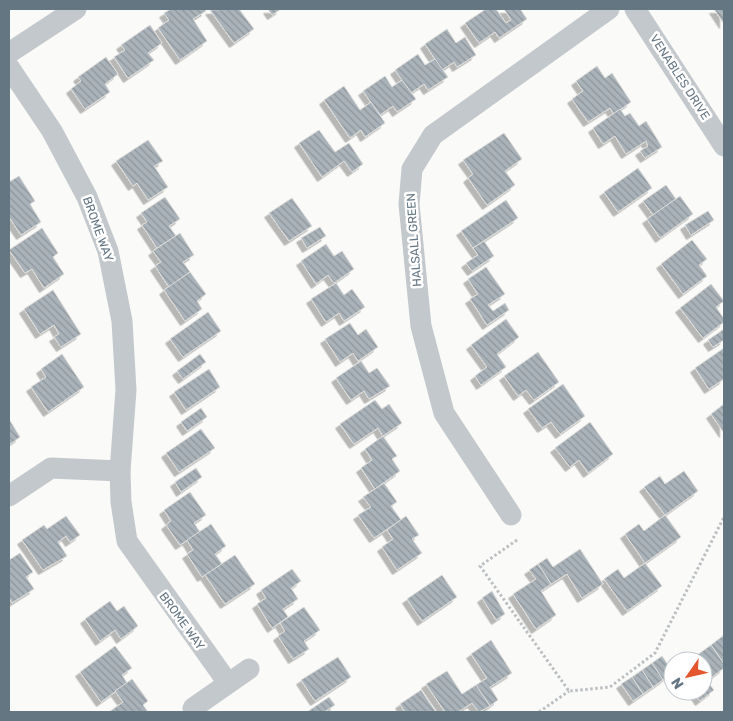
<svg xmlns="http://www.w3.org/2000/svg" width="733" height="721" viewBox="0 0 733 721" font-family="Rubik,sans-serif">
	<defs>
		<pattern id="building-back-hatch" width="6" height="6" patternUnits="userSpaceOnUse" patternTransform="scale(1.25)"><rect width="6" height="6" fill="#aab3b9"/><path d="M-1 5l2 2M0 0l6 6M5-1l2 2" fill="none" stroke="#8e969c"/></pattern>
		<filter id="shadow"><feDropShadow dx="-4.5" dy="4.5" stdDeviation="0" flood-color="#0004"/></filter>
	</defs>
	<rect width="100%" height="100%" fill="#fafaf8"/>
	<!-- building -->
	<g fill="url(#building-back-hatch)" stroke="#dcdcda" filter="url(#shadow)">
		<polygon points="171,9 204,9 206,11 193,19 207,41 180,60 158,28 169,20 164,13"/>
		<polygon points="239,9 254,29 234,43 210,10"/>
		<polygon points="268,9 281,9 272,15"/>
		<polygon points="486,9 496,9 506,23 511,20 504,9 520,9 527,19 499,38 495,32 479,43 465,23"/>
		<polygon points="714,9 724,9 724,24"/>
		<polygon points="150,25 162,43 148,53 154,60 128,78 114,57 125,50 121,45"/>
		<polygon points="447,29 456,43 465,37 476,55 457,67 454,62 442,70 425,44"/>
		<polygon points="418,54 425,65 435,59 448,77 428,90 424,84 411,93 395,70"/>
		<polygon points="106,57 118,74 105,84 110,92 85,109 71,89 81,81 78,77"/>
		<polygon points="597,66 605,78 612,73 631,102 614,114 610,108 588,122 572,99 583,91 576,81"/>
		<polygon points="385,76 392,87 402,80 416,99 397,112 393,106 380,115 363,91"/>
		<polygon points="344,86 360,110 371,102 385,123 365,137 361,130 350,138 324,100"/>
		<polygon points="620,109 625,116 630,113 639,126 646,121 662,147 645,158 640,151 648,146 646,141 626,154 615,136 603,144 593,128"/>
		<polygon points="319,130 335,152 349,143 363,164 352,172 344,161 322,177 299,143"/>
		<polygon points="504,133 522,159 505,171 515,185 487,205 468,178 473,174 463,160"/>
		<polygon points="148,140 163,161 154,166 168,187 148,200 137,183 133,186 116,161"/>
		<polygon points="638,168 652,188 618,212 604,192"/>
		<polygon points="19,176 35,201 30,204 41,222 21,235 9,217 9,182"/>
		<polygon points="666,185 676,199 653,215 643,201"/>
		<polygon points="680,196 693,214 660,238 647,219"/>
		<polygon points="165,197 180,219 169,226 176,236 157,248 142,225 147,222 141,213"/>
		<polygon points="292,198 312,226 289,241 269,213"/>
		<polygon points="506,200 518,218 473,248 461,231"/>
		<polygon points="708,211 714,220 691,235 685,225"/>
		<polygon points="320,227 326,236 307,248 301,238"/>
		<polygon points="42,228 58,253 53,257 64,274 44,288 32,269 25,273 9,250"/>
		<polygon points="180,233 194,255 183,262 190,272 169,287 155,266 161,262 153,251"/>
		<polygon points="692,240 707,259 699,265 707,276 683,294 661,264"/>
		<polygon points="484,241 494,256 472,271 466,263 478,255 473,248"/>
		<polygon points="326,244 334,256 342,251 354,269 334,283 328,275 316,284 301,261"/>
		<polygon points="486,267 505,294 488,305 493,311 505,303 509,310 487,325 470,299 478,294 468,279"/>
		<polygon points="190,272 206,294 197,301 202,309 185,321 164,290"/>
		<polygon points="336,283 344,295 352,289 365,307 344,321 339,313 326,322 311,299"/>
		<polygon points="711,284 724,301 716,307 724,319 724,322 703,338 680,308"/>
		<polygon points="53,290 81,334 61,347 54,337 59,334 54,325 40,334 24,309"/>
		<polygon points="208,312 221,331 183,357 170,339"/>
		<polygon points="506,319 519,337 497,354 506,367 481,385 475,376 487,367 471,345"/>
		<polygon points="350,323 358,335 366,329 378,347 358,361 353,353 340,362 325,339"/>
		<polygon points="724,329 724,340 713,347 708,340"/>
		<polygon points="724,348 724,379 709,389 695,368"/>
		<polygon points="538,352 559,382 534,400 526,390 518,396 504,376"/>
		<polygon points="62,354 84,387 48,412 31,387 46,377 41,369"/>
		<polygon points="200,354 206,362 183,379 177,371"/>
		<polygon points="361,361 369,373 377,368 390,386 369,399 364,391 351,400 336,378"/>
		<polygon points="209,369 220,387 186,410 174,392"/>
		<polygon points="563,384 585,416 560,434 551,422 542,428 528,409"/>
		<polygon points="375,400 382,409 389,404 402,423 383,436 378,428 354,444 340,424"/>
		<polygon points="724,404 724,433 711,414"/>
		<polygon points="201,408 207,417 187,431 181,422"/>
		<polygon points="9,419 20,437 9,445"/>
		<polygon points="590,422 613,454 588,473 579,460 570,467 555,448"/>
		<polygon points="201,429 215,448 179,472 166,453"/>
		<polygon points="383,436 397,456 392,459 400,471 375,489 361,468 372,460 365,449"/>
		<polygon points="196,468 202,477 181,492 175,482"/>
		<polygon points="684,471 698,491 665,515 644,487 660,476 665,484"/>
		<polygon points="384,483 397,502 391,506 401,520 374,538 358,515 371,507 363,497"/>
		<polygon points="190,492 206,515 194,523 200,532 180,545 166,525 171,521 164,510"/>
		<polygon points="665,515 681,537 645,563 625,534 639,524 644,531"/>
		<polygon points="66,516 80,535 70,542 66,536 58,542 67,556 43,570 22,540 44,525 47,529"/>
		<polygon points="406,516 419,535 412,539 422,553 397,570 382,547 393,539 387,530"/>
		<polygon points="211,524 226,546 215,554 222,564 202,577 187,554 193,550 187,540"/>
		<polygon points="580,549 603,584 582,598 567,574 551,584 538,564 547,558 553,567"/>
		<polygon points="20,553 33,572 26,577 34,589 12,603 9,598 9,560"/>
		<polygon points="235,555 255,584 225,604 205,575"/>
		<polygon points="645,563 662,586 627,611 604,579 618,569 624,578"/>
		<polygon points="538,564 551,584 541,591 556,615 536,629 513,594 536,579 529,570"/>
		<polygon points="292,569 301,581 291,588 298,599 283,609 288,617 272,628 257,604 266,598 261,590"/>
		<polygon points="442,575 457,597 422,621 407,599"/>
		<polygon points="492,591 505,614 496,620 482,598"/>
		<polygon points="110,601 117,611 124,606 138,626 121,639 115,630 100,641 85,619"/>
		<polygon points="304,607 320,630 304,641 309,649 293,659 278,636 285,631 280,623"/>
		<polygon points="724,635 724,664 711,645"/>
		<polygon points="491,640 512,673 490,687 498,700 490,706 476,685 487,678 471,654"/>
		<polygon points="711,645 724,664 724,668 707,681 714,690 700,701 693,691 703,691 703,661 689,661"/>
		<polygon points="115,646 132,668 122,675 127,683 101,702 80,672"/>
		<polygon points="662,656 673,672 663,680 652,663"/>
		<polygon points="338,657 351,677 315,701 301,680"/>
		<polygon points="652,663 663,680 653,687 642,670"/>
		<polygon points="642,670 653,687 643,694 632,677"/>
		<polygon points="447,671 462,694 476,685 490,706 479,712 472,703 458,712 445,712 426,684"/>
		<polygon points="632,677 643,694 633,701 621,684"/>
		<polygon points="132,679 148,701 143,705 148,712 109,712 123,702 115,691"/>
		<polygon points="421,690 436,712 405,712 400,704"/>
		<polygon points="329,697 335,705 324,712 307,712"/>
	</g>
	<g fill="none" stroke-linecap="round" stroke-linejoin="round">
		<!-- path -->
		<g stroke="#bbbfc2" stroke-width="3" stroke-dasharray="2.5 2.5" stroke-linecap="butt">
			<polyline points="517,540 480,566 569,691 610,687 655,653 724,517"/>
			<polyline points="539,712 569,691"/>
		</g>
		<!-- minor -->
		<g stroke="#c3c8cc" stroke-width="21">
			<polyline points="635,9 724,146"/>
			<polyline points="9,53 76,9"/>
			<polyline points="9,67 52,131 87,197 108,251 122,321 126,390 120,471 121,502 127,541 228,683"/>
			<polyline points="9,496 51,468 120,471"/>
			<polyline points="511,515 444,413 421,326 409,204 412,169 433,135 609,9"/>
			<polyline points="193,708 249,669"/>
		</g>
	</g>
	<g text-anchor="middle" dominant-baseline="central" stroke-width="5" stroke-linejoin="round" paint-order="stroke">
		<!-- street labels -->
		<g font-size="12" fill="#657683" stroke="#fff">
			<text transform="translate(680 77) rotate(57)">VENABLES DRIVE</text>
			<text transform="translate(98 229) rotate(70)">BROME WAY</text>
			<text transform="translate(414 240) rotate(-94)">HALSALL GREEN</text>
			<text transform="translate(182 621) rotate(54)">BROME WAY</text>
		</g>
	</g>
	<!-- border -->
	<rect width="733" height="721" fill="none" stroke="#657683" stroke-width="20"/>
	<!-- north arrow -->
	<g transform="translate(688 676) rotate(236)"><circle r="24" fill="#ffffff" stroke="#c1c8cd"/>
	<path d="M0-4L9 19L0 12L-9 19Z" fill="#e4572e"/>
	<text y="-8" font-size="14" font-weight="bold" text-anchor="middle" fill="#657683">N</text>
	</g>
</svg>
